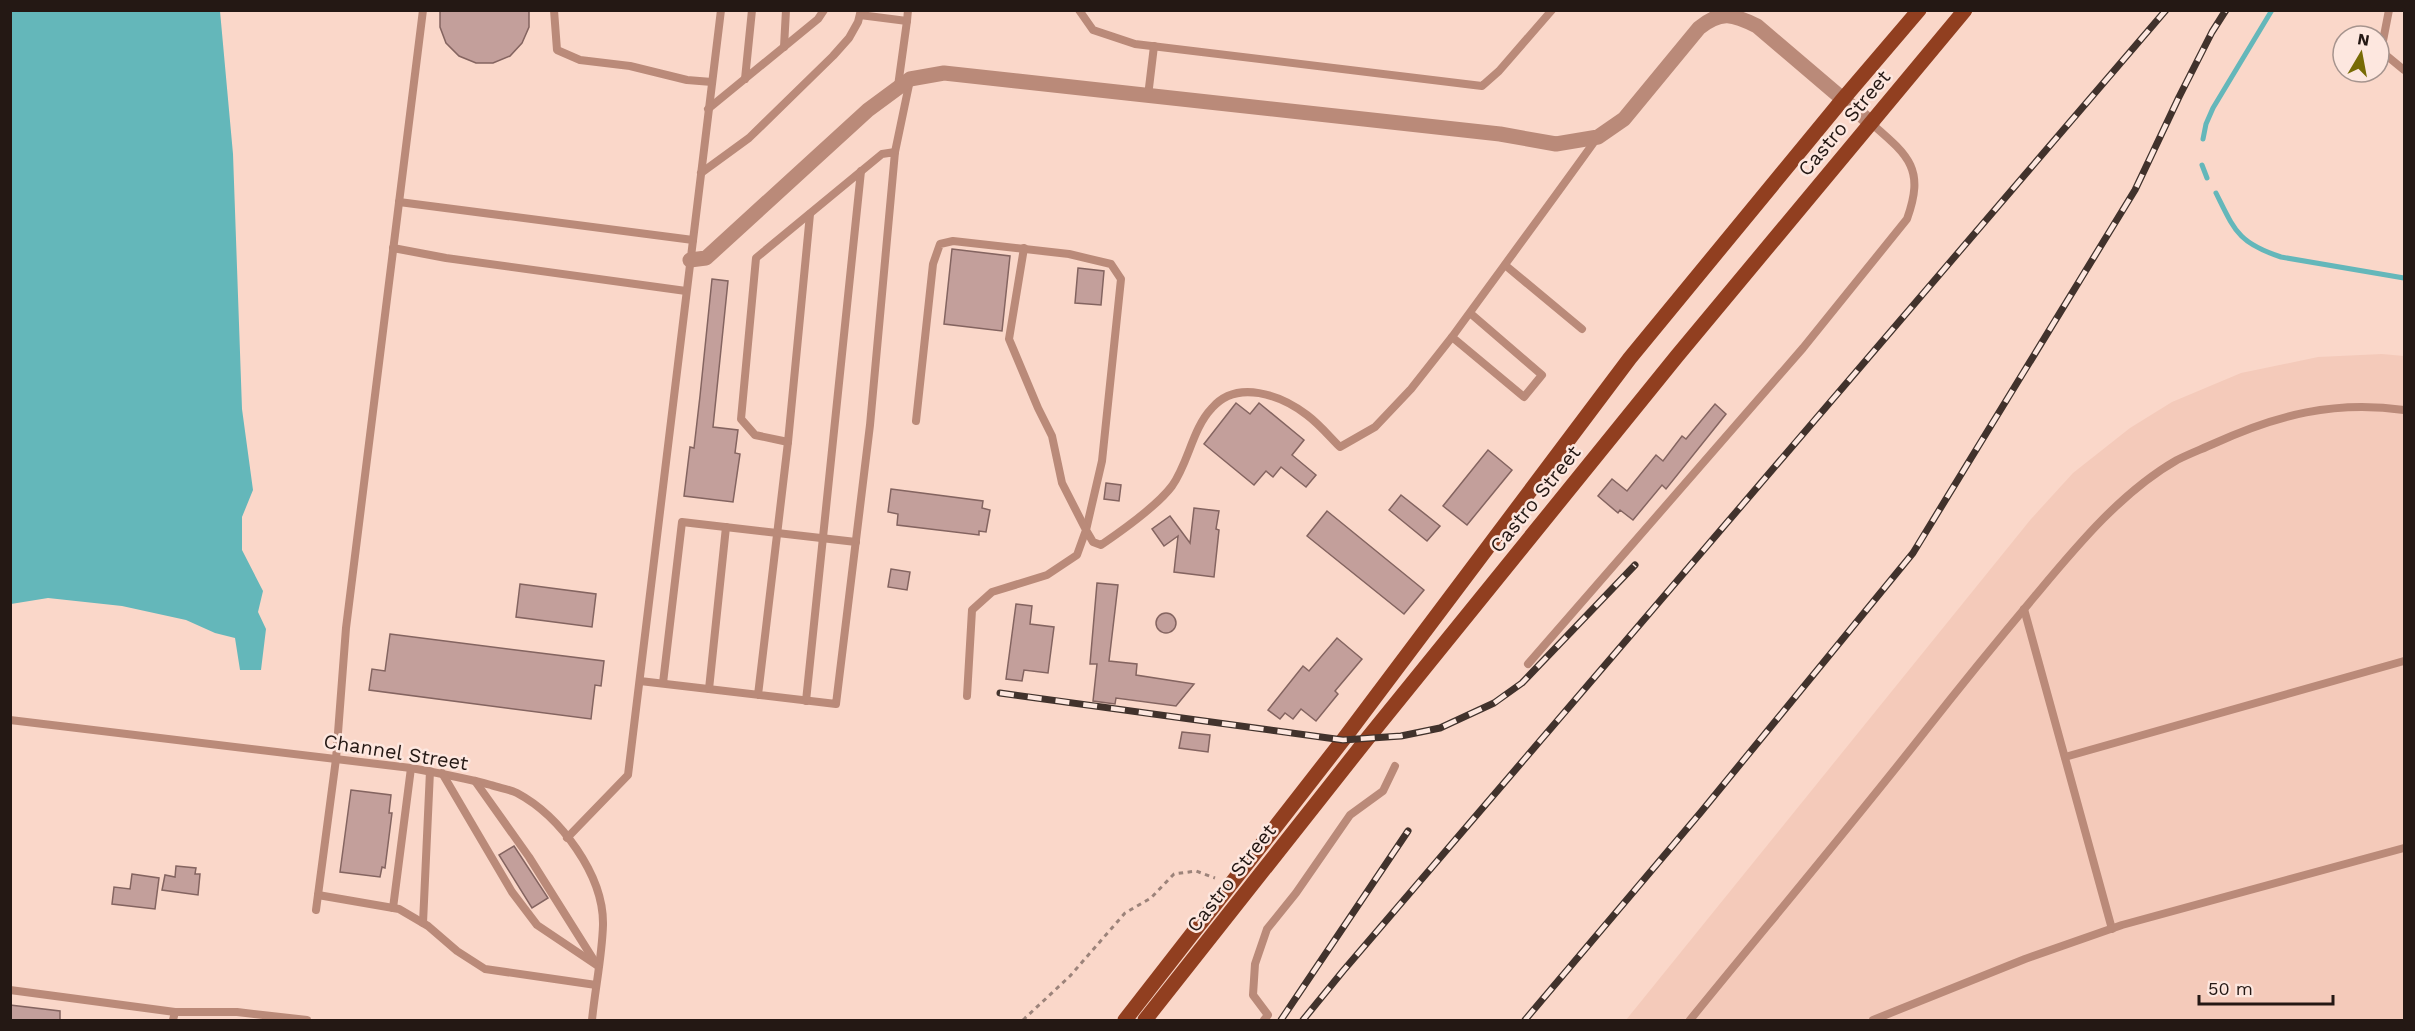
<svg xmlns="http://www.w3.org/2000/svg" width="2415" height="1031" viewBox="0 0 2415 1031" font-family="'Work Sans',sans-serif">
	<rect width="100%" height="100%" fill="#fad7c9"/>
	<!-- built -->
	<polygon fill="#f4caba" points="2382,354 2404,356 2404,1020 1626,1020 2031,519 2073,473 2130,428 2172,402 2241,373 2318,357"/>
	<!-- water -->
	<polygon fill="#64b7ba" points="11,10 220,11 233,154 242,409 253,490 242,517 242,550 263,591 258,612 266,629 261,670 240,670 235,638 215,633 186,620 122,606 48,598 11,604"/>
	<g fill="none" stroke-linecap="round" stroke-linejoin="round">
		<!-- stream -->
		<g stroke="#64b7ba" stroke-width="5">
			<polyline points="2203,139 2206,124 2213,108 2272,10"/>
			<polyline points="2202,165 2207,178"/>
			<path d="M2216,193C2235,231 2238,243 2281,257L2404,278"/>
		</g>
	</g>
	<!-- building -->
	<g fill="#c39f9b" stroke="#846460" stroke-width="1.5">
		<polygon points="440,10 529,10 529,27 522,43 510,56 493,63 476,63 459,56 446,43 440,27"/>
		<polygon points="952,249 1010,256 1002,331 944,324"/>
		<polygon points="1078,268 1104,271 1101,305 1075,303"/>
		<polygon points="712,279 728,281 713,427 738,430 735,453 740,454 733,502 684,496 690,447 694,448 700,396"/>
		<polygon points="1236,403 1250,414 1259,403 1304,440 1292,455 1316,475 1306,487 1281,467 1273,477 1266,471 1254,485 1204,444"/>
		<polygon points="1715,404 1726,414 1666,489 1662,485 1633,520 1620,510 1618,513 1598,496 1612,479 1627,491 1656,455 1663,461 1682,436 1686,439"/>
		<polygon points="1488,450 1512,470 1467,525 1443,506"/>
		<polygon points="1106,483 1121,485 1119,501 1104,499"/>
		<polygon points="891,489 983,501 982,508 990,510 986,532 979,531 979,535 897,525 898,514 888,512"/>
		<polygon points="1401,495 1440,526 1427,541 1389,510"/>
		<polygon points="1194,508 1219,511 1216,529 1219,530 1214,577 1174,572 1178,536 1164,546 1152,529 1170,516 1190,543"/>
		<polygon points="1327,511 1424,590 1404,614 1307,536"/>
		<polygon points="891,569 910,572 907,590 888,587"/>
		<polygon points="1097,583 1118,585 1109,661 1137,664 1136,675 1194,684 1176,706 1116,698 1115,704 1093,701 1097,664 1090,664"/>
		<polygon points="520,584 596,594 592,627 516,617"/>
		<polygon points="1016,604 1032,606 1030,624 1054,627 1048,673 1024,670 1022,681 1006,679"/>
		<circle cx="1166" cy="623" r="10"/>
		<polygon points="390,634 604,661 601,686 595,685 591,719 369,690 372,669 385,671"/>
		<polygon points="1337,638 1362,659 1335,691 1338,694 1316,721 1301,709 1293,719 1285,713 1280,719 1268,710 1303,666 1309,671"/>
		<polygon points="1182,732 1210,735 1208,752 1179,748"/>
		<polygon points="351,790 391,795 389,813 392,813 385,868 382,867 380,877 340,872"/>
		<polygon points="514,846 548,898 532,908 499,855"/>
		<polygon points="176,866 196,868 195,874 200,874 198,895 162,890 165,875 175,877"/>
		<polygon points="132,874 159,878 155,909 112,904 114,887 130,889"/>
		<polygon points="10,1005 60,1011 60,1020 10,1020"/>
	</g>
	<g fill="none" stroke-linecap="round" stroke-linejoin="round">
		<!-- path -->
		<polyline stroke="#9c837a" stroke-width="3" stroke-dasharray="4.5 4.5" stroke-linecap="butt" points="1023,1020 1070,976 1125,913 1151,898 1174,874 1196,871 1215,878"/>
		<!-- lane -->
		<g stroke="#ba8a79" stroke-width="8">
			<polyline points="554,10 557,50 580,60 630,66 687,80 712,82"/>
			<polyline points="1079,10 1093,30 1135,44 1482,86 1499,71 1552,10"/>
			<polyline points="2389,10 2381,51 2404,70"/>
			<polyline points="860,15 907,21 898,86"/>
			<polyline points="907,21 908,10"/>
			<polyline points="784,47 786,10"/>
			<polyline points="745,79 752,10"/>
			<polyline points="1148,96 1154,46"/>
			<polyline points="708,109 818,19 824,10"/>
			<polyline points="895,152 910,80"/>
			<polyline points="701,173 749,138 833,56 849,38 858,22 861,10"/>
			<polyline points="399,202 693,240"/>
			<polyline points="393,248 446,258 686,291"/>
			<polyline points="1505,265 1582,329"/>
			<path d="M1470,313L1542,375L1524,397L1452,337C1500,271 1549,205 1597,138"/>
			<path d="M916,421L933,264L940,244L953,241L1069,254L1111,264L1121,279L1102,461L1086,530L1093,542L1101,545C1123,530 1157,506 1172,486C1189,462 1192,429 1212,408C1237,379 1281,395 1307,415C1319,424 1329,436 1340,447L1375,427L1411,389L1452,337"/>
			<polyline points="788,442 810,214"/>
			<polyline points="2024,609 2112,929"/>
			<path d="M1528,664L1803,348L1907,219C1925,169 1909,156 1872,124"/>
			<polyline points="640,681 836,704 870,425 895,152 882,154 756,258 741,419 755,435 788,442 758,695"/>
			<polyline points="663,683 682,522 856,542"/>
			<polyline points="709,689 726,527"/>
			<polyline points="967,696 972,610 992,592 1047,575 1077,555 1086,530 1062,483 1052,436 1038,408 1009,339 1024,248"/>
			<polyline points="806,701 861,171"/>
			<path d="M10,720L411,768C438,773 465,778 491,785C499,788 509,789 517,793C560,816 604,875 603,925C602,957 595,989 592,1020"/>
			<polyline points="2065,757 2404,661"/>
			<polyline points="442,773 512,892 537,925 598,966"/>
			<polyline points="475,781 529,857 595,962"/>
			<polyline points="567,838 628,775 721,10"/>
			<polyline points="318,895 399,909 428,926 457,951 485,969 596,985"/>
			<polyline points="393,908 411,768"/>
			<polyline points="316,910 336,759 346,628 423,10"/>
			<polyline points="423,923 430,771"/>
			<polyline points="10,990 175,1012"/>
			<polyline points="173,1020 175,1012 237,1012 307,1020"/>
			<polyline points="1264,1020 1268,1015 1253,995 1255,964 1267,929 1296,893 1350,815 1383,791 1395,766"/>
			<path d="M1690,1020C1769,923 1849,828 1926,730C1962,684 1998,640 2035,596C2076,547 2121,492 2177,460C2189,454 2202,449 2213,444C2276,415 2335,400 2404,410"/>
			<polyline points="1873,1020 2025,959 2122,925 2404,848"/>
		</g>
		<!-- street -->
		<path stroke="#ba8a79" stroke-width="15" d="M690,260L706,258L868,110L910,79L944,73L1500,134L1556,144L1598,137L1624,119L1699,28C1721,10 1733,14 1757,26L1872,124"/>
		<!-- primary -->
		<g stroke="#913f20" stroke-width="15">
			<polyline points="1125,1020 1343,740 1630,358 1843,99 1919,10"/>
			<polyline points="1145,1020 1367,739 1677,356 1965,10"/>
		</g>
		<defs>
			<g id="rail">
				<polyline points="1000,693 1343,740 1401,736 1440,728 1494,703 1522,683 1635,565"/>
				<polyline points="1281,1020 1408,831"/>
				<polyline points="1303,1020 1343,971 2166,10"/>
				<polyline points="1525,1020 1701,812 1913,553 2135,190 2179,97 2212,32 2226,10"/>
			</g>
		</defs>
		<!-- rail casing -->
		<use href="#rail" stroke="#41322c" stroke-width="7"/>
		<!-- rail -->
		<use href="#rail" stroke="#fde7df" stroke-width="4.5" stroke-dasharray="14" stroke-linecap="butt"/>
	</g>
	<g text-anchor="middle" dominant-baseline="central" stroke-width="5" stroke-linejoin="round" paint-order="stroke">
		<!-- street labels -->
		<g font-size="20" fill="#241814" stroke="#fde7df">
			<text transform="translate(1844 123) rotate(-50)">Castro Street</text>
			<text transform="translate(1535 499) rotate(-51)">Castro Street</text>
			<text transform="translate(396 752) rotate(9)">Channel Street</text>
			<text transform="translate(1231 878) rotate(-52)">Castro Street</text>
		</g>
	</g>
	<!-- border -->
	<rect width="2415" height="1031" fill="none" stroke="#241814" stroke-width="24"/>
	<!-- north arrow -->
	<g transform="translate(2361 54) rotate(10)"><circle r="28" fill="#fde7df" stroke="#a6948e" stroke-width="1.5"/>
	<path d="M0-4.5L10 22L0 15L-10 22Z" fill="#786b04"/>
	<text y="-9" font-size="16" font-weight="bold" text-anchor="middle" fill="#241814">N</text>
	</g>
	<!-- scale -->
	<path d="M2199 995v9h134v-9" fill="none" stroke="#241814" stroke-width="3"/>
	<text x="2208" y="995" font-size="18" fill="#241814" stroke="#fde7df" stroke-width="4.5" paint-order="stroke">50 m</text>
</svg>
